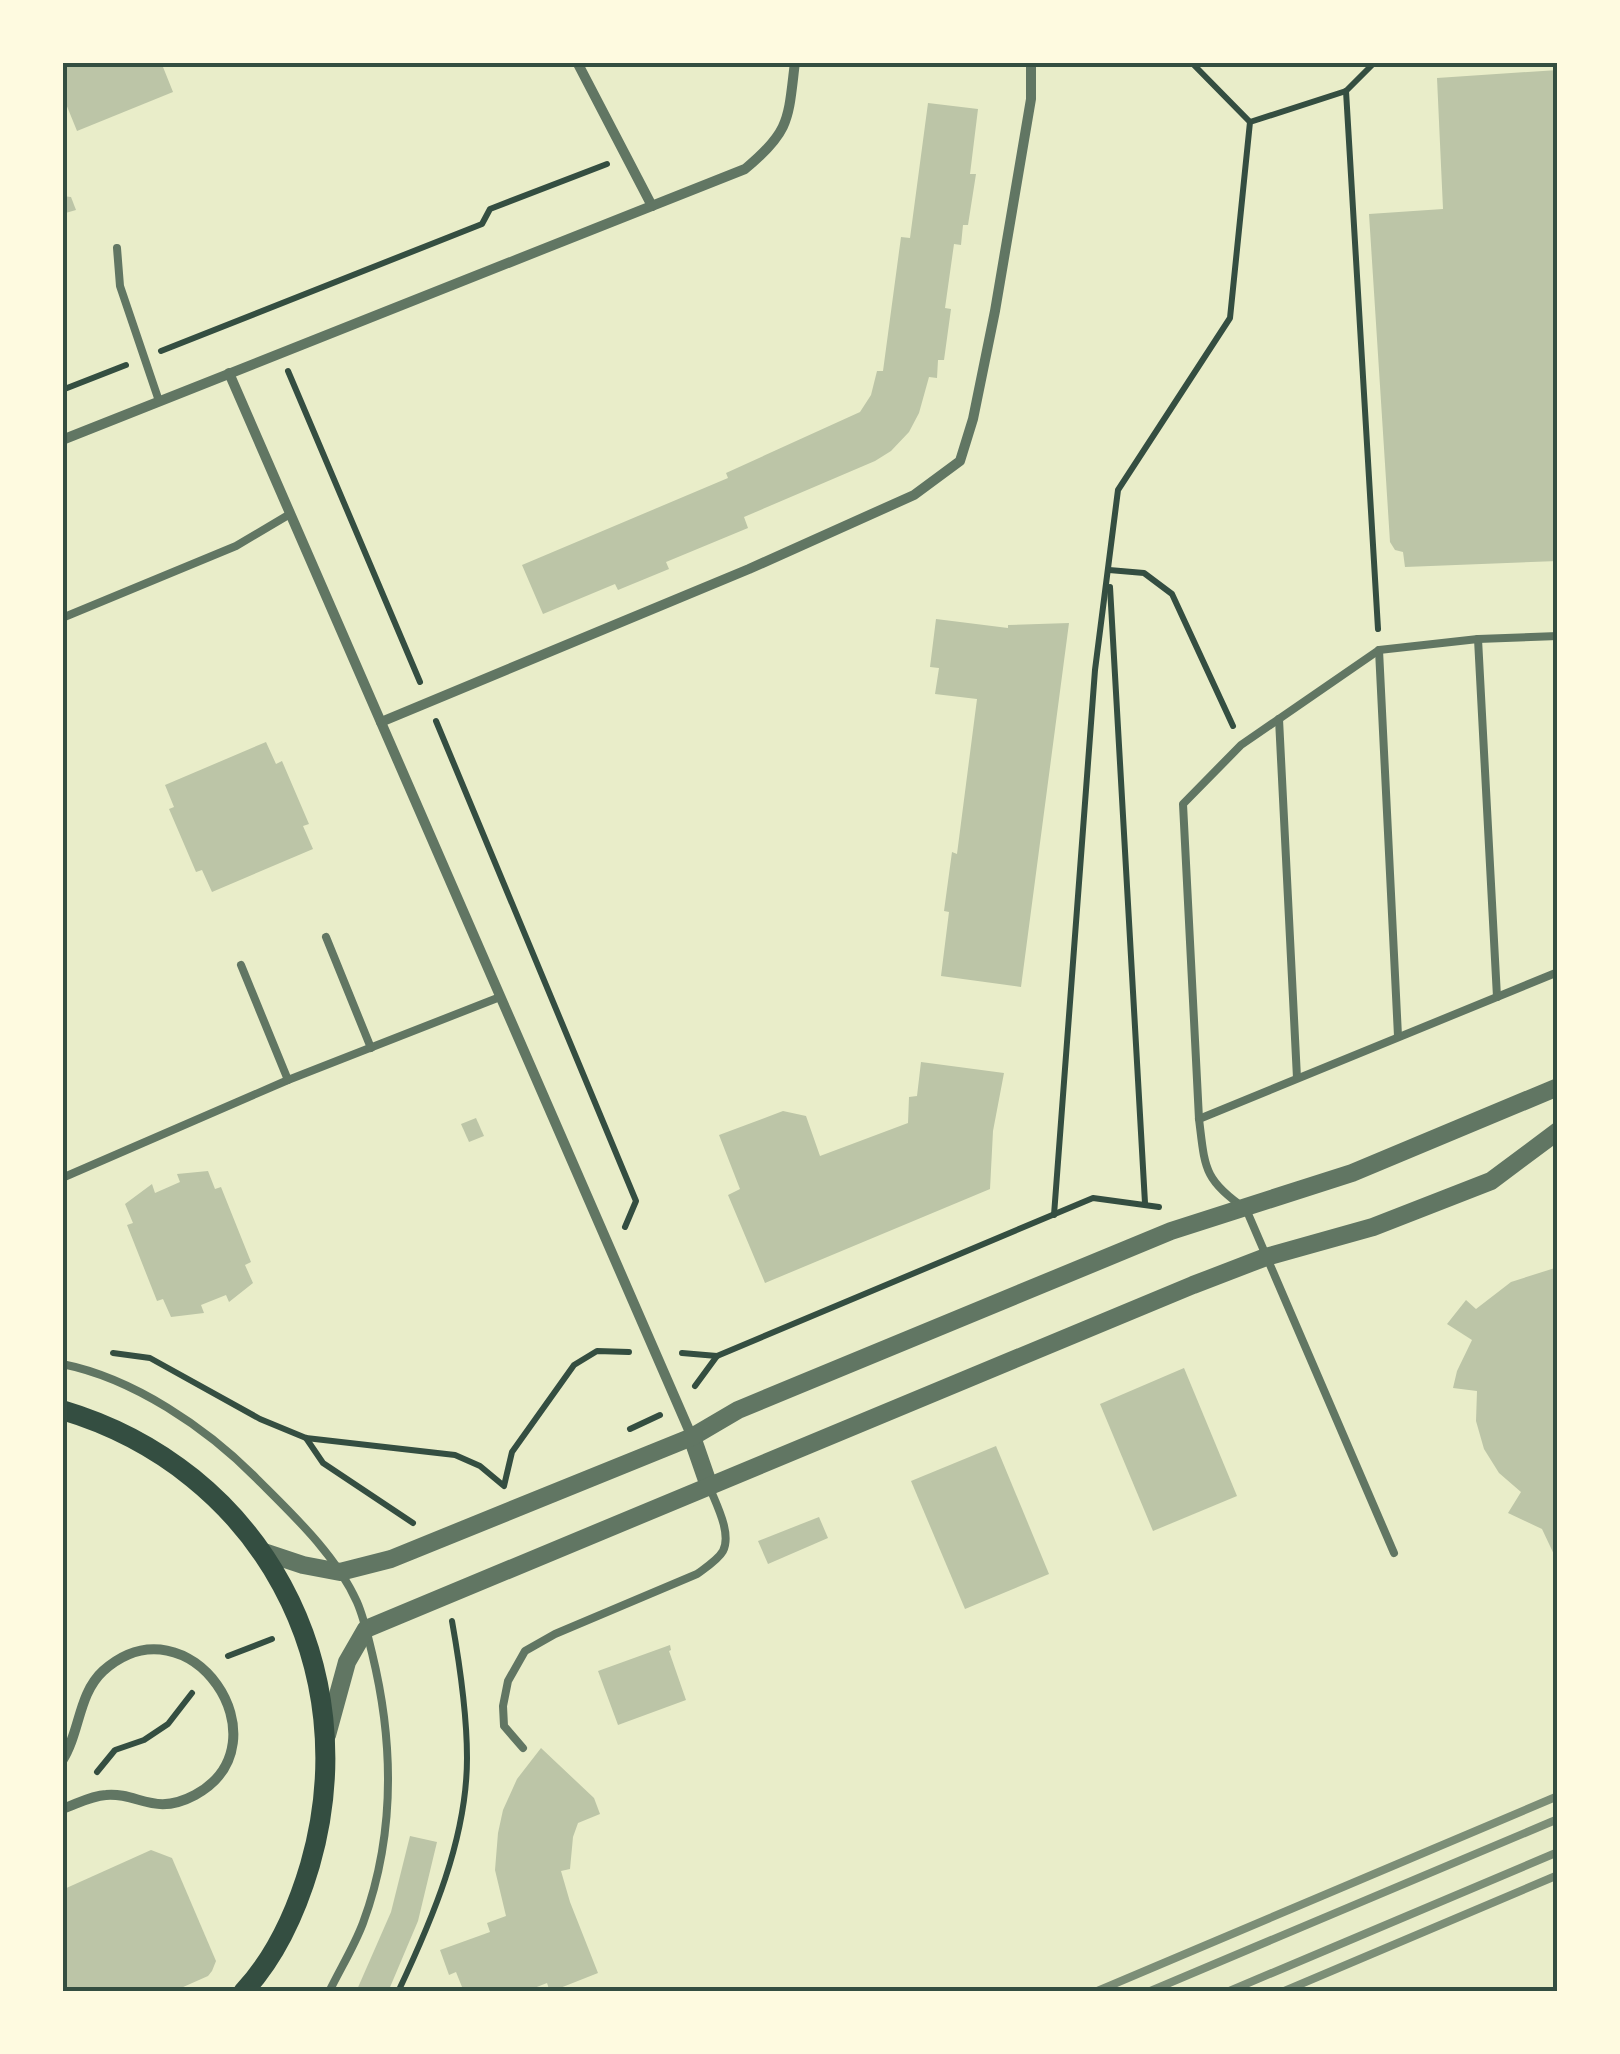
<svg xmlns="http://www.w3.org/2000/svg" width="1620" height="2054" viewBox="0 0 1620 2054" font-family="Mulish,sans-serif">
	<rect width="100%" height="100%" fill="#e9edc9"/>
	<!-- building -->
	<g fill="#bcc5a7">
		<polygon points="62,62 161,62 173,92 77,131 62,94"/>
		<polygon points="1558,70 1558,561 1405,567 1403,552 1395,550 1390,542 1369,214 1443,209 1437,78"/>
		<polygon points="928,103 978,109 970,174 976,174 968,225 963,225 961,245 954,244 945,308 951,309 944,360 938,360 937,378 929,377 919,413 909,432 891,451 875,461 744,517 748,528 666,562 669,569 618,590 615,584 543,614 522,565 728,478 726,473 860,412 871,395 877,371 883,371 901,237 910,238"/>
		<polygon points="62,196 71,197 76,210 62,214"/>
		<polygon points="936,619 1008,628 1008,625 1069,623 1021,987 941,976 949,912 944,911 952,852 957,854 977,699 935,694 939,668 930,667"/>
		<polygon points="266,742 276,764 282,761 309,824 303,826 313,849 212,892 202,870 196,872 169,809 174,807 165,785"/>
		<polygon points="921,1062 1004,1073 993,1131 990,1189 765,1283 728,1195 740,1189 719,1135 783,1111 806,1116 820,1156 908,1123 909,1097 917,1096"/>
		<polygon points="476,1118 484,1136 469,1142 461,1124"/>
		<polygon points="208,1171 215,1189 221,1187 251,1262 245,1265 253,1283 229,1302 226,1295 201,1305 204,1313 171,1317 163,1299 157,1301 127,1225 133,1223 125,1204 152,1184 155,1193 180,1182 177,1174"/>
		<polygon points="1558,1267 1558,1563 1542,1529 1508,1513 1521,1492 1499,1473 1484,1449 1476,1421 1477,1391 1453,1388 1457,1371 1472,1340 1447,1324 1466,1300 1476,1309 1511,1282"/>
		<polygon points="1184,1368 1237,1496 1153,1531 1100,1404"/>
		<polygon points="996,1446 1049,1574 965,1609 911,1481"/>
		<polygon points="819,1517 828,1538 768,1564 758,1541"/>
		<polygon points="670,1645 671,1650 669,1651 686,1700 618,1725 598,1671"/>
		<polygon points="541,1748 594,1798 600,1814 578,1823 573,1837 570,1869 561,1871 570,1902 598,1973 550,1992 547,1983 524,1992 464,1992 456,1972 449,1975 440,1950 490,1932 487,1923 506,1916 495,1870 498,1833 503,1810 517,1779"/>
		<polygon points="410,1836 437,1842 418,1921 388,1992 356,1992 391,1912"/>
		<polygon points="151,1850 172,1858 216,1961 212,1971 208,1976 172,1992 62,1992 62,1890"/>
	</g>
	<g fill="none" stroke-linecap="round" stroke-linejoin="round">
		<!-- path -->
		<g stroke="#344e41" stroke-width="6">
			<polyline points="1191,62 1250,122"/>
			<polyline points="1346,91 1378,629"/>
			<polyline points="161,351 482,224 490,209 607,164"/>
			<polyline points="288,371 420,682"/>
			<polyline points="62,390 126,365"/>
			<polyline points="1109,570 1144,573 1172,594 1233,726"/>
			<polyline points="1110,587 1145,1203"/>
			<polyline points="436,721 636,1201 625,1227"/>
			<polyline points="1054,1215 1095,670 1118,490 1230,318 1250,122 1346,91 1375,62"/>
			<polyline points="113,1353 150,1358 260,1419 306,1438 455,1455 480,1466 504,1486 512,1452 574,1365 597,1351 629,1352"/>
			<polyline points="682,1353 717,1356"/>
			<polyline points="695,1386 717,1356 1093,1198 1159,1207"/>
			<polyline points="630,1429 660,1415"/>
			<polyline points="306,1438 323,1463 413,1523"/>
			<polyline points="228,1656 272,1639"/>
			<polyline points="97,1772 115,1750 144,1740 168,1724 192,1693"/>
			<path d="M398,1992C432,1920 467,1839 467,1758C467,1712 460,1666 452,1621"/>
		</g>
		<!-- service -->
		<g stroke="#617663" stroke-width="8">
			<polyline points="117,248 120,286 159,401"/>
			<polyline points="62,618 236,546 290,514"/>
			<polyline points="1478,639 1497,997"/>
			<polyline points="1379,650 1398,1036"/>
			<polyline points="1279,719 1297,1078"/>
			<polyline points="326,937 371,1048"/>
			<polyline points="241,965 288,1080"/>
			<polyline points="1199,1119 1558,972"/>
			<polyline points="62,1178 288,1080 500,997"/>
			<path d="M62,1364C133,1378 207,1428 257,1479C293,1515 336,1555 357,1602C364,1618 368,1637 372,1653C394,1743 395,1836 363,1923C354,1947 340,1969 329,1992"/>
			<path d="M1394,1553L1246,1209C1203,1180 1205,1167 1199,1119L1183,804L1241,745L1379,650L1478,639L1558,636"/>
			<path d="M523,1748L504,1726L503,1706L508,1681L525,1651L555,1634L697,1574C705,1568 718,1560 723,1551C732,1533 716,1504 709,1486"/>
		</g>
		<!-- minor -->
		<g stroke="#617663" stroke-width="10">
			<polyline points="577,62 652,206"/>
			<polyline points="229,373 692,1437"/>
			<path d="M62,440L745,169C791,131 788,119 795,62"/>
			<polyline points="381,722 749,569 914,495 960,461 973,419 995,311 1031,99 1031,62"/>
			<path d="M62,1761C80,1733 78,1694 103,1671C189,1594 290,1743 195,1795C154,1817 138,1792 106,1795C90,1796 77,1804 62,1809"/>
		</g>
		<!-- tertiary -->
		<g stroke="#617663" stroke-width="18">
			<polyline points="692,1437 709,1486"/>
			<polyline points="261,1551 303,1565 340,1572 391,1559 692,1437 738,1410 1171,1231 1352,1173 1558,1087"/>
			<polyline points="327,1735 347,1662 366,1629 1193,1285 1266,1257 1373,1227 1491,1181 1558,1131"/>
		</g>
		<!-- secondary -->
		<path stroke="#344e41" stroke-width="20" d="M62,1410C261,1469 367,1667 310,1865C297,1909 276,1957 243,1992"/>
		<!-- rail -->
		<g stroke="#7c8e77" stroke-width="8">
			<polyline points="1095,1992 1558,1796"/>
			<polyline points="1148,1992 1558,1819"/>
			<polyline points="1227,1992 1558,1852"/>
			<polyline points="1282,1992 1558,1875"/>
		</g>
	</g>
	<!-- border -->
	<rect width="1620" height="2054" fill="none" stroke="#fefae0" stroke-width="130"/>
	<rect x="65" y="65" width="1490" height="1924" fill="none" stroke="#344e41" stroke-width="4"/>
</svg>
